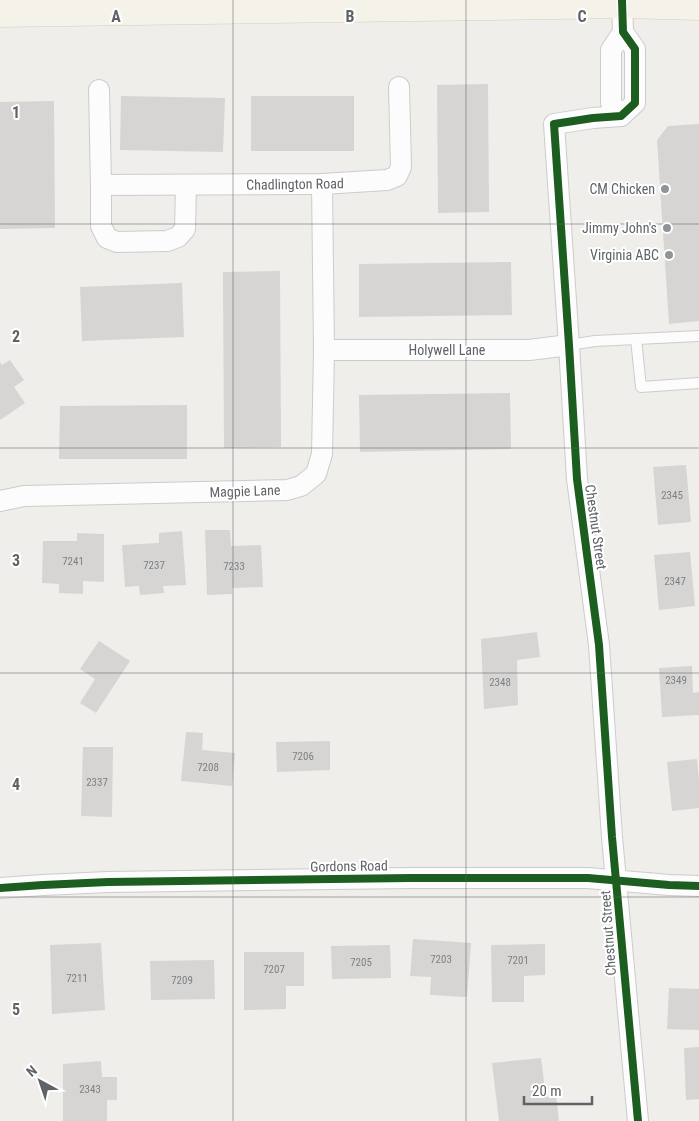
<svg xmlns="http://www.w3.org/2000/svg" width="699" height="1121" viewBox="0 0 699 1121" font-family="'Roboto Condensed',sans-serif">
	<rect width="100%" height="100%" fill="#efeeea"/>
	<!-- building -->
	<g fill="#d6d5d3">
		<polygon points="488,84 489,212 438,213 437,85"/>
		<polygon points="121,96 225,98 223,152 120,150"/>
		<rect x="251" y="96" width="103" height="55"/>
		<polygon points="54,101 55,228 0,229 0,102"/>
		<polygon points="699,124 699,321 669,324 657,140 668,126"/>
		<polygon points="511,262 512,315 359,317 359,264"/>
		<polygon points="280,271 281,447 224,448 223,272"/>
		<polygon points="182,283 184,337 82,341 80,287"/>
		<polygon points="10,360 24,380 14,387 25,403 0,420 0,362 2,365"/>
		<polygon points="510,393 511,449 360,452 359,395"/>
		<polygon points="187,405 187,459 59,459 60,406"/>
		<polygon points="686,465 691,522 658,525 653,467"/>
		<polygon points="205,530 230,530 231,546 261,545 263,587 232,588 232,594 207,595"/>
		<polygon points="182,531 186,585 163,586 164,593 140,595 139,586 125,587 122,545 159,543 159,533"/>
		<polygon points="77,533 104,534 104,582 83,581 83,594 59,593 59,584 42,583 43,541 77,541"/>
		<polygon points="690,552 695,606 659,610 654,555"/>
		<polygon points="537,632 540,657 517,660 518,705 484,709 481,639"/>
		<polygon points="99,641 130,661 96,713 80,703 95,679 80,669"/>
		<polygon points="692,666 693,693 699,692 699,715 662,717 659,668"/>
		<polygon points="186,732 203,733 202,750 235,753 232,786 181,781"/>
		<polygon points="330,741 330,770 277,772 276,742"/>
		<polygon points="83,747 113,747 112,817 81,816"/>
		<polygon points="697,759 699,781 699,808 672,811 667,762"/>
		<polygon points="413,939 471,943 467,997 430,995 431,977 410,976"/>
		<polygon points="101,943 105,1010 52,1014 50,945"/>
		<polygon points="545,944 545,975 524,976 524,1002 492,1002 491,945"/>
		<polygon points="390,945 391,978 332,979 331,946"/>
		<polygon points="244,952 304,952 304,986 286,986 286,1009 244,1010"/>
		<polygon points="214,960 215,999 151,1000 150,961"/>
		<polygon points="669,988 699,989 699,1030 667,1029"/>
		<polygon points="699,1047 699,1099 686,1100 684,1048"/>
		<polygon points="541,1058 546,1097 556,1096 559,1121 499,1121 492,1063"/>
		<polygon points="101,1061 102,1077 117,1077 117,1100 107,1100 107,1121 63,1121 63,1064"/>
	</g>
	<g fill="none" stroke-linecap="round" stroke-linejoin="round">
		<defs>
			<g id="lane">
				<polyline points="636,339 641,387 699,383"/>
				<polyline points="569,345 595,341 699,336"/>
			</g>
			<g id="street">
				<polyline points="622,0 623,32 635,49 635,103 621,116 593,118 554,124 569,345 577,479 599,645 612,837 638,1121"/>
				<polyline points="99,90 101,185 101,226 107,238 117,242 167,241 178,237 185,229 186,185"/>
				<polyline points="621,116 611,103 611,50 623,32"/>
				<polyline points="101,185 322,184 387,180 397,176 401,167 399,87"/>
				<polyline points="324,350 529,350 569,345"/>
				<polyline points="0,501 24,496 287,490 301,486 316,474 322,454 324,350 322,184"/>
				<polyline points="0,888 43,885 108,882 411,878 588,878 669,885 699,886"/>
			</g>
			<polyline id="primary" points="0,13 623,4 699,6"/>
		</defs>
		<!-- lane casing -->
		<use href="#lane" stroke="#cbcccc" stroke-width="12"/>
		<!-- street casing -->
		<use href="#street" stroke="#cbcccc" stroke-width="22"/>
		<!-- primary casing -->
		<use href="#primary" stroke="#d7ceb8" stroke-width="29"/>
		<!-- lane -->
		<use href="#lane" stroke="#fdfcfc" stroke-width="10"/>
		<!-- street -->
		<use href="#street" stroke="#fdfcfc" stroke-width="20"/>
		<!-- primary -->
		<use href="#primary" stroke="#f4f2e9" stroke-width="28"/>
		<defs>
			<g id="cycleway">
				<polyline points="622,0 623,32 635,49 635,103 621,116 593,118 554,124 569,345 577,479 599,645 612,837 638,1121"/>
				<polyline points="0,888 43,885 108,882 411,878 588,878 669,885 699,886"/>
			</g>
		</defs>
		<!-- cycleway casing -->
		<use href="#cycleway" stroke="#fff" stroke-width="11"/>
		<!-- cycleway -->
		<use href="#cycleway" stroke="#1b5e20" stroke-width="8"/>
	</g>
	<!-- grid -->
	<path fill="none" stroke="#5f6368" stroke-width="1" stroke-opacity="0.55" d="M233,0V1121M466,0V1121M0,224H699M0,448H699M0,673H699M0,897H699"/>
	<!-- markers -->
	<g fill="#919496" stroke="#fff" stroke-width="2">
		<circle cx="665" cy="189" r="5"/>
		<circle cx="667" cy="228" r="5"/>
		<circle cx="669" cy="255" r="5"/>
	</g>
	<g text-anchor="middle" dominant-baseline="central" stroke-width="4" stroke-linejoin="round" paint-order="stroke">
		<!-- number labels -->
		<g font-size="11" fill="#7e8184">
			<text x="672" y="495">2345</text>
			<text x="73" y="561">7241</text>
			<text x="154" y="565">7237</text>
			<text x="234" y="566">7233</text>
			<text x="675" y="581">2347</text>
			<text x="676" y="680">2349</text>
			<text x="500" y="682">2348</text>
			<text x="303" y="756">7206</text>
			<text x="208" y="767">7208</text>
			<text x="97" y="782">2337</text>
			<text x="441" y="959">7203</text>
			<text x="518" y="960">7201</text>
			<text x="361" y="962">7205</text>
			<text x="274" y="969">7207</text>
			<text x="77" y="978">7211</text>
			<text x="182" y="980">7209</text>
			<text x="90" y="1089">2343</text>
		</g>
		<!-- street labels -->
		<g font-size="14" fill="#5f6368" stroke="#fff">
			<text transform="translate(295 184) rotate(-1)">Chadlington Road</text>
			<text x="447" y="350">Holywell Lane</text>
			<text transform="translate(245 491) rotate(-2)">Magpie Lane</text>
			<text transform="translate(596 527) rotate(82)">Chestnut Street</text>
			<text transform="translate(349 866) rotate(-1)">Gordons Road</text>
			<text transform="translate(608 933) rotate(-94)">Chestnut Street</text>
		</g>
		<!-- poi labels -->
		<g font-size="14" fill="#5f6368" stroke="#fff" text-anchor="end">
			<text x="655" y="189">CM Chicken</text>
			<text x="657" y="228">Jimmy John's</text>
			<text x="659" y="255">Virginia ABC</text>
		</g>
	</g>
	<g font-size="16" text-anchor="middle" font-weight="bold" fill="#5f6368" stroke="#fff" stroke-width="4" stroke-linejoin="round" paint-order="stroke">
		<text x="116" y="22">A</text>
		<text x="350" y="22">B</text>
		<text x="582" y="22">C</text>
		<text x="16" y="118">1</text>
		<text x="16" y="342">2</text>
		<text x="16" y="566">3</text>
		<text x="16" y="790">4</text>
		<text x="16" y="1015">5</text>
	</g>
	<!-- north arrow -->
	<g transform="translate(40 1081) rotate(320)" stroke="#ffffff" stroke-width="4" paint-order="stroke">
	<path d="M0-4L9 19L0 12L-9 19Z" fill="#5f6368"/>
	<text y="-8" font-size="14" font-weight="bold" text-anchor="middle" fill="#5f6368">N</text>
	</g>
	<!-- scale -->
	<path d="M524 1096v8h68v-8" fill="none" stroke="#5f6368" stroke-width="2.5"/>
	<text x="532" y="1096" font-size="15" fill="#5f6368" stroke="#ffffff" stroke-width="4" paint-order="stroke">20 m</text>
</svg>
